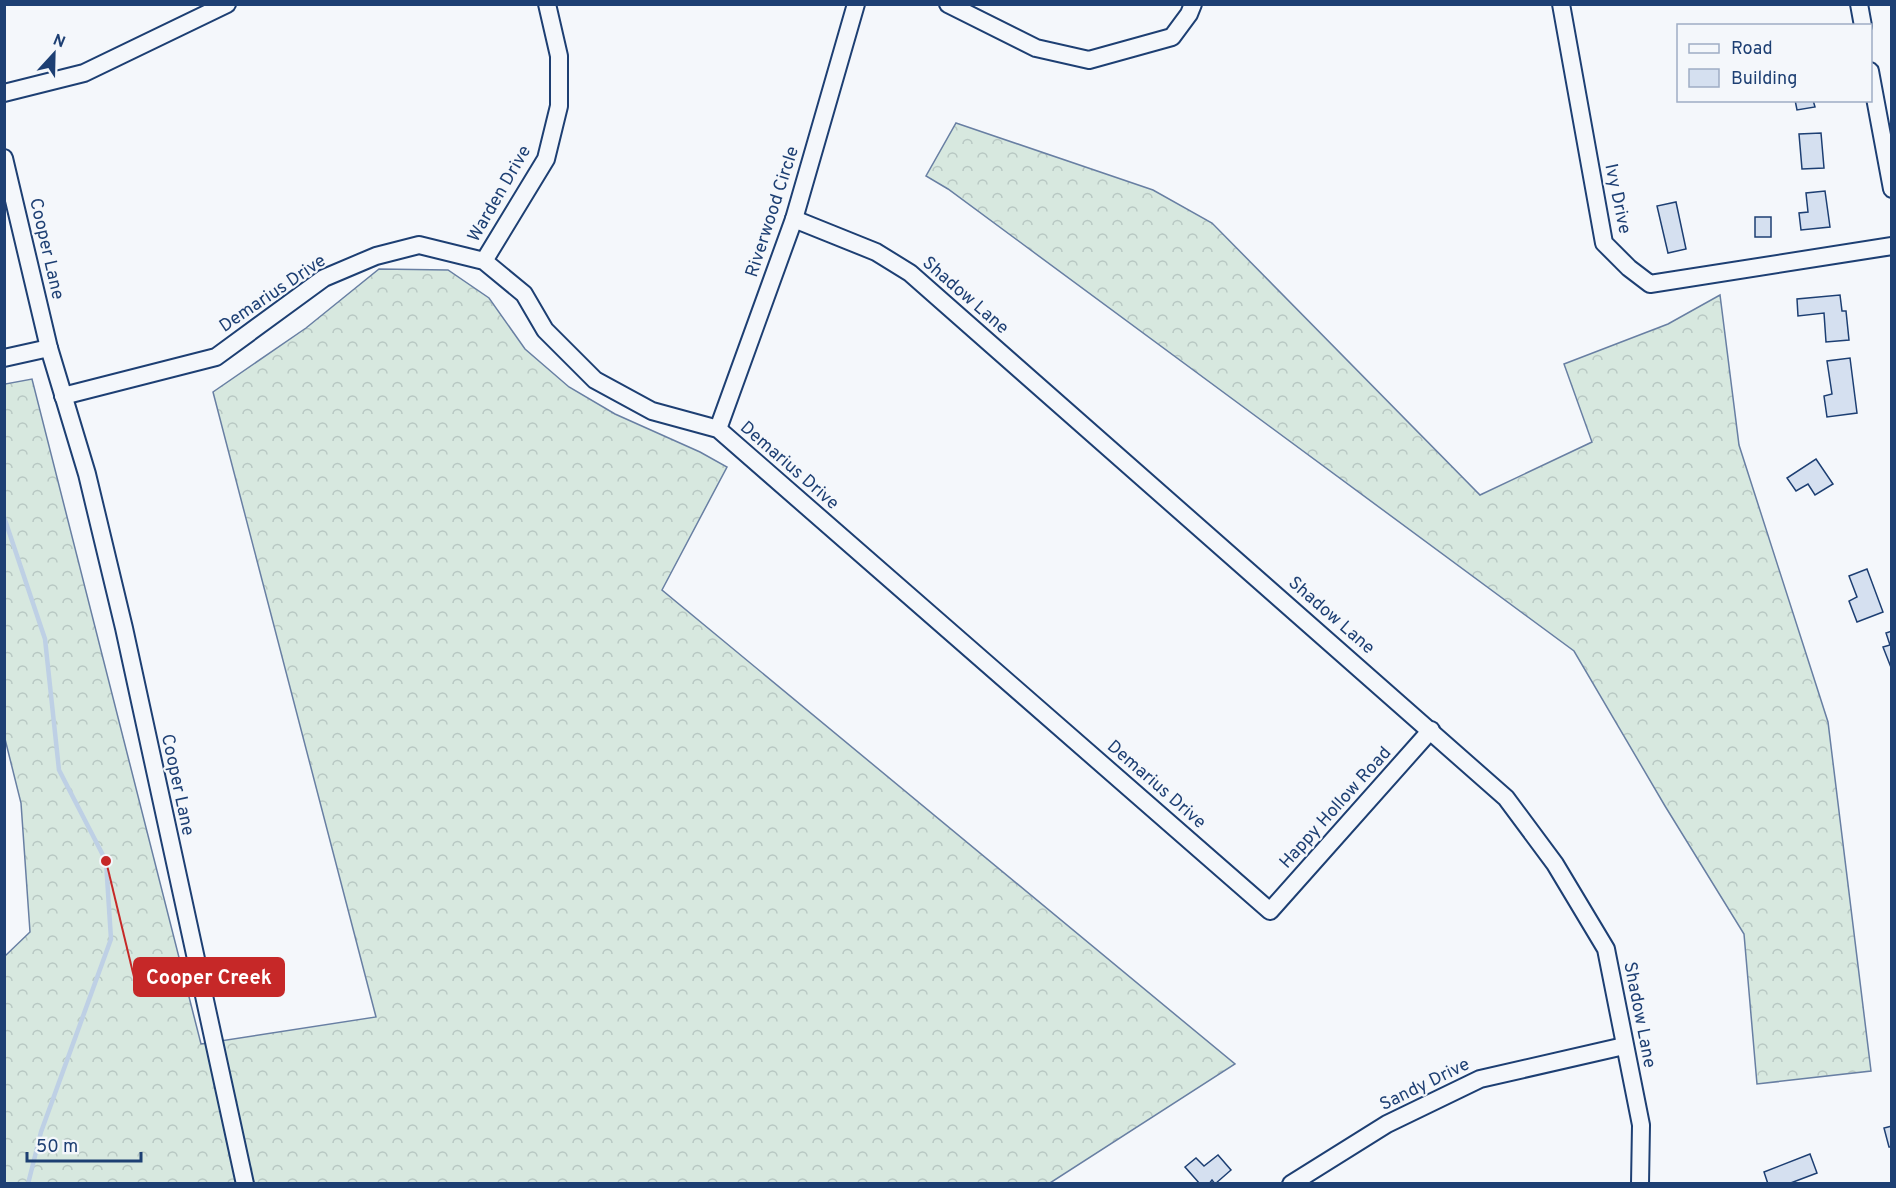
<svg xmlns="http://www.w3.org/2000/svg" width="1896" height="1188" viewBox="0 0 1896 1188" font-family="Overpass,sans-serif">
	<defs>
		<pattern id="forest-crowns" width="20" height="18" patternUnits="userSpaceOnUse" patternTransform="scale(1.5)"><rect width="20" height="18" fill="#d7e8df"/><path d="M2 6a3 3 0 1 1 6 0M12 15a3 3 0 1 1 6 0" fill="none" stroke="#b8c8c3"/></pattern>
	</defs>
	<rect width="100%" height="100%" fill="#f4f7fb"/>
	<!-- forest -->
	<g fill="url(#forest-crowns)" stroke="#687fa3" stroke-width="1.5">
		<polygon points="956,123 1153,190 1212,223 1480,495 1592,442 1564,364 1668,324 1720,295 1739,445 1828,722 1871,1071 1757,1084 1744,934 1665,806 1574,651 948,189 926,176"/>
		<polygon points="379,269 448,270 489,298 525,349 569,387 615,414 700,452 727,467 662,590 1235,1064 1050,1183 5,1184 5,956 30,932 21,803 4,735 5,384 32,379 201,1044 376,1017 213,392 306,328"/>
	</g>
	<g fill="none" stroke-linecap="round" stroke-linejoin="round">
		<!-- stream -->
		<polyline stroke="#bed0e5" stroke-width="4.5" points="4,517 45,639 59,770 106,861 111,939 41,1132 28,1184"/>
	</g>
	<!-- building -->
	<g fill="#d5e0f0" stroke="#1d3f73" stroke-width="1.5">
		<polygon points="1795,100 1813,100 1815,107 1797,110"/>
		<polygon points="1821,133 1824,168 1802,169 1799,134"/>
		<polygon points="1825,191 1830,227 1801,230 1799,213 1808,212 1806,193"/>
		<polygon points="1676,202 1686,249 1668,253 1657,206"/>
		<rect x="1755" y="217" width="16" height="20"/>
		<polygon points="1840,295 1842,311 1846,311 1849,340 1826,342 1824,313 1798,316 1797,299"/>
		<polygon points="1850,358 1857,413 1827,417 1824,396 1832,394 1827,361"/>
		<polygon points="1816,459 1833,484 1815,495 1808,484 1796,491 1787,478"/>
		<polygon points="1867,569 1883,612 1857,622 1849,601 1857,597 1849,576"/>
		<polygon points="1892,631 1892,670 1883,647 1890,645 1886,633"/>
		<polygon points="1892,1126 1892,1147 1889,1147 1884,1128"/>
		<polygon points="1810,1154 1817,1173 1788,1184 1768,1184 1764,1172"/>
		<polygon points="1218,1155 1231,1170 1215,1184 1212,1180 1209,1184 1200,1184 1185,1167 1196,1158 1204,1166"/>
	</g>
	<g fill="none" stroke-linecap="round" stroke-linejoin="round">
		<defs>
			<g id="minor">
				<polyline points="948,4 1036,48 1089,60 1172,37 1189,14 1193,4"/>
				<polyline points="1561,4 1604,243 1629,268 1650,284 1892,246"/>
				<polyline points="1859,4 1863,26"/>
				<polyline points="1870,71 1892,189"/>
				<polyline points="4,93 84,73 227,4"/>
				<polyline points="4,158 49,348 87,474 124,628 245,1184"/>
				<polyline points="794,219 876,252 910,273 1506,798 1555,864 1606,949 1641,1125 1640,1184"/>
				<polyline points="484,261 546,159 559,106 559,56 547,4"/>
				<polyline points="4,358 49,348"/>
				<polyline points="63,396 216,357 324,278 376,256 419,245 484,261 524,294 545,330 595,380 652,411 718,429 1270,911 1431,730"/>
				<polyline points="718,429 794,219 856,4"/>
				<polyline points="1291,1184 1387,1124 1480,1079 1624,1046"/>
			</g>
		</defs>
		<!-- minor casing -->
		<use href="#minor" stroke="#1d3f73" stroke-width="20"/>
		<!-- minor -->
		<use href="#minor" stroke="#f4f7fb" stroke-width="16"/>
	</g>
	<g text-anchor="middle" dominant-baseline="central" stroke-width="4.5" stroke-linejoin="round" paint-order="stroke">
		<!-- street labels -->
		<g font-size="18" fill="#1d3f73" stroke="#f4f7fb">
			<text transform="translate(500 194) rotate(-60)">Warden Drive</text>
			<text transform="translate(1617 199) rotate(78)">Ivy Drive</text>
			<text transform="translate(773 212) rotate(-72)">Riverwood Circle</text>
			<text transform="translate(46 249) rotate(77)">Cooper Lane</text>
			<text transform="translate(273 294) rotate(-34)">Demarius Drive</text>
			<text transform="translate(965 296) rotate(41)">Shadow Lane</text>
			<text transform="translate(789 466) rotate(41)">Demarius Drive</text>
			<text transform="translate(1331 616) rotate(41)">Shadow Lane</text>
			<text transform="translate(177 785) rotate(78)">Cooper Lane</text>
			<text transform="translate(1156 785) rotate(41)">Demarius Drive</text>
			<text transform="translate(1336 808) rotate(-48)">Happy Hollow Road</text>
			<text transform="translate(1639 1015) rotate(79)">Shadow Lane</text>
			<text transform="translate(1425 1085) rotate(-26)">Sandy Drive</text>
		</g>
	</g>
	<!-- callouts -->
	<path fill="none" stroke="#c62828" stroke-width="2" d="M106 861L134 977"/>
	<circle fill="#c62828" stroke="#f4f7fb" stroke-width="2" cx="106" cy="861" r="6"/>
	<rect fill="#c62828" stroke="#c62828" stroke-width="2" x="134" y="958" width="150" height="38" rx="6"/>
	<g font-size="20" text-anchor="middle" font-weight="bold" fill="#fff">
		<text x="209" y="984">Cooper Creek</text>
	</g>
	<!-- border -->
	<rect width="1896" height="1188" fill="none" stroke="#1d3f73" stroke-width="12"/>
	<!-- legend -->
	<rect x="1677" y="24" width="195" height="78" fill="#f4f7fb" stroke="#9eadc5" stroke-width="1.5"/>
	<rect x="1689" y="44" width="30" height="9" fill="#f4f7fb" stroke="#9eadc5" stroke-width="1.5"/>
	<text x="1731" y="54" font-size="18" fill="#1d3f73">Road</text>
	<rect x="1689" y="69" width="30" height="18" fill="#d5e0f0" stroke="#9eadc5" stroke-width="1.5"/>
	<text x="1731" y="84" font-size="18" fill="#1d3f73">Building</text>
	<!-- north arrow -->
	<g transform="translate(54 54) rotate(22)" stroke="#f4f7fb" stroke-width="4.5" paint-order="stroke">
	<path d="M0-4.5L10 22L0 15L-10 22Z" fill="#1d3f73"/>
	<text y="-9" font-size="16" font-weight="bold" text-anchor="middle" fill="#1d3f73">N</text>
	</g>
	<!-- scale -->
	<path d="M27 1152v9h114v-9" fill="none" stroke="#1d3f73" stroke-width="3"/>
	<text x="36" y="1152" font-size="18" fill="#1d3f73" stroke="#f4f7fb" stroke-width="4.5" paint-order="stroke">50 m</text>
</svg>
